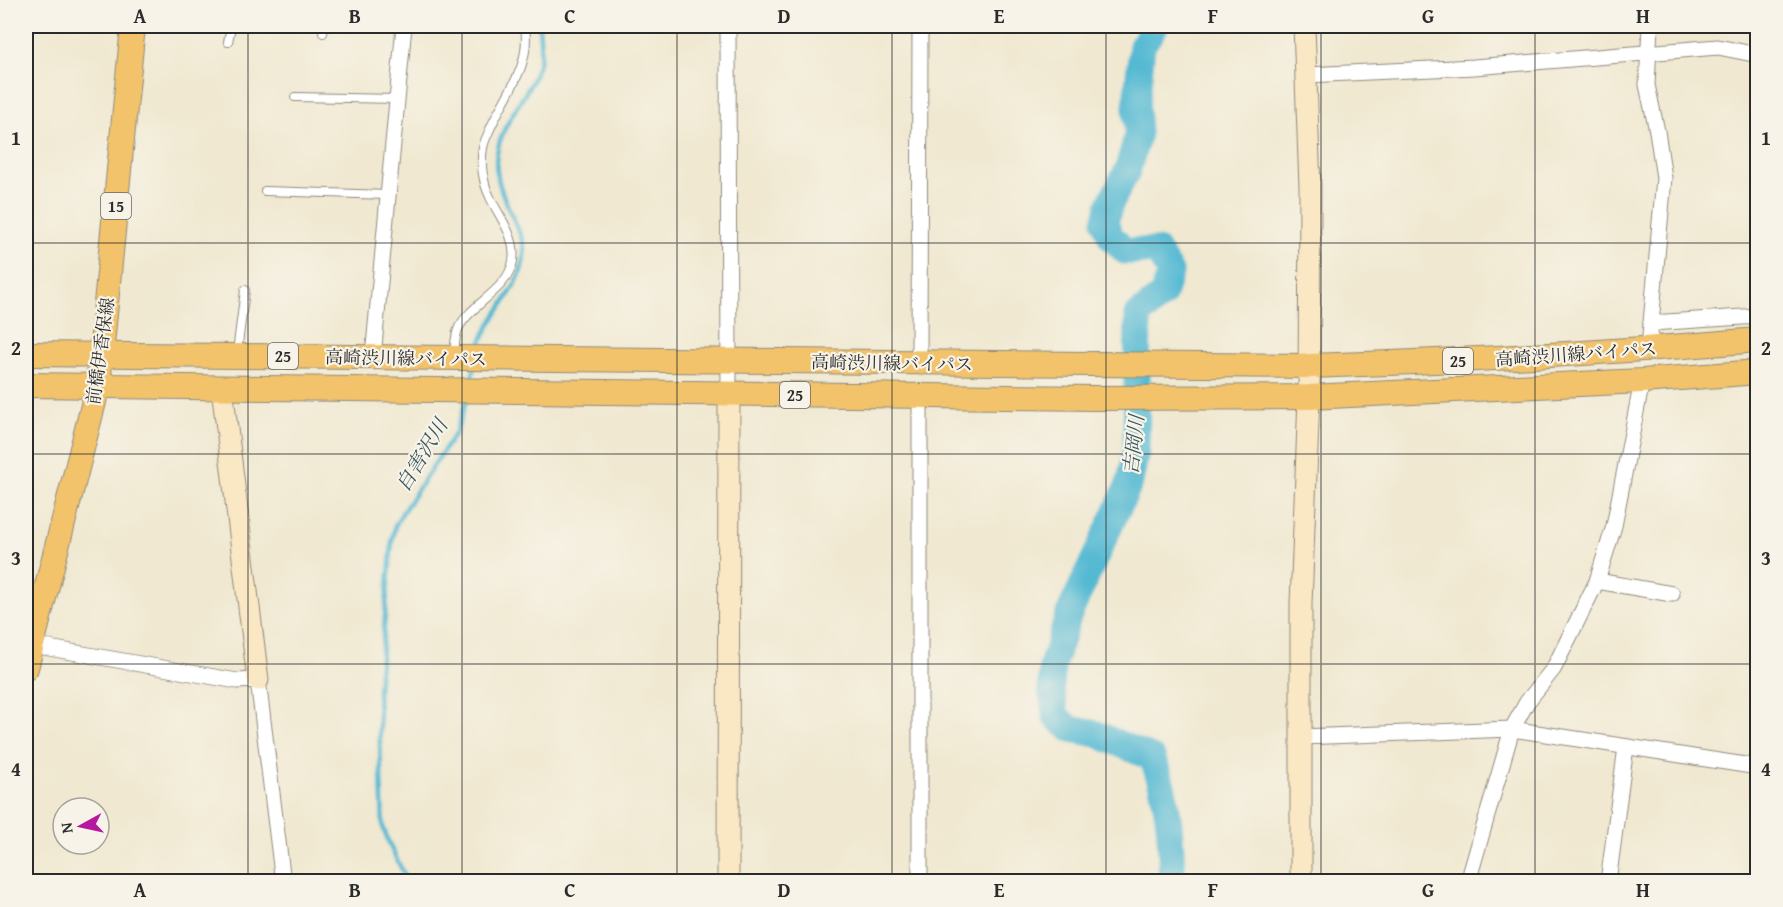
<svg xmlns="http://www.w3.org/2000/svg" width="1783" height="907" viewBox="0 0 1783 907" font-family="'Gentium Book Plus','Noto Serif JP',serif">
	<rect width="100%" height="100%" fill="#f7f3e8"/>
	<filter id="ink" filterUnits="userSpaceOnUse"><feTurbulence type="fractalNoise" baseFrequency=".0167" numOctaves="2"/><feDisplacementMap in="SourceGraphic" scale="12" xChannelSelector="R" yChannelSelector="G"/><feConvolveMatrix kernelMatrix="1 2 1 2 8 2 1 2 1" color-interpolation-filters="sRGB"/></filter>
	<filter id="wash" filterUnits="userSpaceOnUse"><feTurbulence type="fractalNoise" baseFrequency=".008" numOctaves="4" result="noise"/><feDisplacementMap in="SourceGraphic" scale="24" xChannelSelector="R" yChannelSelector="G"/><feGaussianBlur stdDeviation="1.35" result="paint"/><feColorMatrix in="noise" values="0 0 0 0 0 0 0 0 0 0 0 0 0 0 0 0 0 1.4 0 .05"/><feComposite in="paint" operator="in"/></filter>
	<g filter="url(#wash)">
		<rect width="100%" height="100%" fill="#f0e8d0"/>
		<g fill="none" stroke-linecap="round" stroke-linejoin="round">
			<!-- stream -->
			<g stroke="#54b9d3" stroke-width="4.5">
				<path d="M478,352C486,316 526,288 524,249C524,242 520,234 517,227C507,204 493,179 497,153C502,120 531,94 539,62C542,50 540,38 539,26"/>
				<polyline points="470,384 475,366"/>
				<polyline points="408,882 389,844 383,827 378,690 392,542 395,526 402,513 456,432 467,398"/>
			</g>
			<!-- river -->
			<path stroke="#54b9d3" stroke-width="27" d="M1155,26L1142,46L1136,108L1138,133L1128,169L1110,204L1105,222L1111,237L1125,251H1157L1170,272L1163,295L1138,315L1136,451L1130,482L1069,614L1052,666L1051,689L1056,717L1071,729L1097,734L1152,758C1170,798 1171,839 1172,882"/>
		</g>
	</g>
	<g filter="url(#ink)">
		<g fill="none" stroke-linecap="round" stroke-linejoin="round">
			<defs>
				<g id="lane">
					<polyline points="323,33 324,26"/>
					<polyline points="228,42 231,26"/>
					<polyline points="295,97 397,99"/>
					<polyline points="265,191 388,195"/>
					<polyline points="237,352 245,290"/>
					<path d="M454,354C455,345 455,335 459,327C473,302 508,290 513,261C517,237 499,217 490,197C483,183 480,164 483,148C484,141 488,134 491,127C507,91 531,68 525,26"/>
				</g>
				<g id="street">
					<polyline points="728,26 729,394"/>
					<polyline points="1650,26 1647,85 1657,131 1664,178 1651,323"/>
					<polyline points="1307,75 1474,67 1718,47 1758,55"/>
					<polyline points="1649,350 1651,323 1758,316"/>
					<polyline points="373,357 404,26"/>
					<polyline points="919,363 920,26"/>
					<polyline points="1597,581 1672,594"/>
					<polyline points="26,644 237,681 258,680 283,882"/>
					<polyline points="1301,737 1512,729 1758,767"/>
					<polyline points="920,882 920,396"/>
					<polyline points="1468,882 1512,729 1527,702 1554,668 1597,581 1614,526 1642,381"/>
					<polyline points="1608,882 1626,747"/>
				</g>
				<g id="secondary">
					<polyline points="222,388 258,680"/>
					<polyline points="728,882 729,394"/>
					<polyline points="1301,882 1301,604 1309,397 1310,187 1304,26"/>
				</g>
				<g id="primary">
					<path d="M26,354L1309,366C1459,361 1608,353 1758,340"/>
					<polyline points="26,385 1094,398 1309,397 1642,381 1758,372"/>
					<polyline points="26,668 98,386 133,26"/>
				</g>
			</defs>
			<!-- lane casing -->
			<use href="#lane" stroke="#8e8a7e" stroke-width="10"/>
			<!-- street casing -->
			<use href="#street" stroke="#8e8a7e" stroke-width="17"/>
			<!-- secondary casing -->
			<use href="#secondary" stroke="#8e8a7e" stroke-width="23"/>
			<!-- primary casing -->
			<use href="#primary" stroke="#8e8a7e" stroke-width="26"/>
			<!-- lane -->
			<use href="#lane" stroke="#fff" stroke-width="8"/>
			<!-- street -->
			<use href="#street" stroke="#fff" stroke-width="15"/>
			<!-- secondary -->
			<use href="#secondary" stroke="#fae7c3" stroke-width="21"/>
			<!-- primary -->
			<use href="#primary" stroke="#f2c36a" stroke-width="24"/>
		</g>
	</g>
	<!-- grid -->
	<path fill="none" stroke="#2b2b2b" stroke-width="1.5" stroke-opacity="0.55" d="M248,26V882M462,26V882M677,26V882M892,26V882M1106,26V882M1321,26V882M1535,26V882M26,243H1758M26,454H1758M26,664H1758"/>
	<g text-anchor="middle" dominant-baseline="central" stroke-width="4.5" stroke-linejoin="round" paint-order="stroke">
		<!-- shield labels -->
		<g fill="#f7f3e8" stroke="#686764" stroke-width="1.5">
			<rect x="101" y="193" width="30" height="26" rx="4.5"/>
			<rect x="268" y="343" width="30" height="26" rx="4.5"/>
			<rect x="1443" y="348" width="30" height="26" rx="4.5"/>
			<rect x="780" y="382" width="30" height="26" rx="4.5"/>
		</g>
		<g font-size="16" font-weight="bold" fill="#2b2b2b">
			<text x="116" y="206">15</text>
			<text x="283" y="356">25</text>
			<text x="1458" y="361">25</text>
			<text x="795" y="395">25</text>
		</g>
		<!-- street labels -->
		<g font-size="18" fill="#2b2b2b" stroke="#f7f3e8">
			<text transform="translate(100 351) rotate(-82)">前橋伊香保線</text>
			<text transform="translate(1576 354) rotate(-4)">高崎渋川線バイパス</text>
			<text transform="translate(406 358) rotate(1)">高崎渋川線バイパス</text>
			<text transform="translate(892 363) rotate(1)">高崎渋川線バイパス</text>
		</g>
		<!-- water labels -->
		<g font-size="20" font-style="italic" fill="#37565d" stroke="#f7f3e8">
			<text transform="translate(1133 445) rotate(-84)">吉岡川</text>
			<text transform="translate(421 455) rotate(-59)">自害沢川</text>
		</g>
	</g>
	<!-- margin -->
	<rect width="1783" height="907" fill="none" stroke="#f7f3e8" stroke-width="66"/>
	<!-- north arrow -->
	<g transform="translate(81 826) rotate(262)"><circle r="28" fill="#f7f3e8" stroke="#a5a39c" stroke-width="1.5"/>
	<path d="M0-4.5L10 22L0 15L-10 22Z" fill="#b5179e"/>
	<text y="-9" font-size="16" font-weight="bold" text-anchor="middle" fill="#2b2b2b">N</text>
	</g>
	<rect x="33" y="33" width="1717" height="841" fill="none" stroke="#2b2b2b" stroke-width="2"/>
	<g font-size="20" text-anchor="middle" font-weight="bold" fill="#2b2b2b">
		<text x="140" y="23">A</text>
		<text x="355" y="23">B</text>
		<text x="570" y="23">C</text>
		<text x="784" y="23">D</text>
		<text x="999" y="23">E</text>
		<text x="1213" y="23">F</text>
		<text x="1428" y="23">G</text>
		<text x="1643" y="23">H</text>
		<text x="16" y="145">1</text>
		<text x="1766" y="145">1</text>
		<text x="16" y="355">2</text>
		<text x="1766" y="355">2</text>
		<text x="16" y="565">3</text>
		<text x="1766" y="565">3</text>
		<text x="16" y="776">4</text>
		<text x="1766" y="776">4</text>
		<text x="140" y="897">A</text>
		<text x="355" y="897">B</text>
		<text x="570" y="897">C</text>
		<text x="784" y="897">D</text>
		<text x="999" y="897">E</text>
		<text x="1213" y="897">F</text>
		<text x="1428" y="897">G</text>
		<text x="1643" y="897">H</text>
	</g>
</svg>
